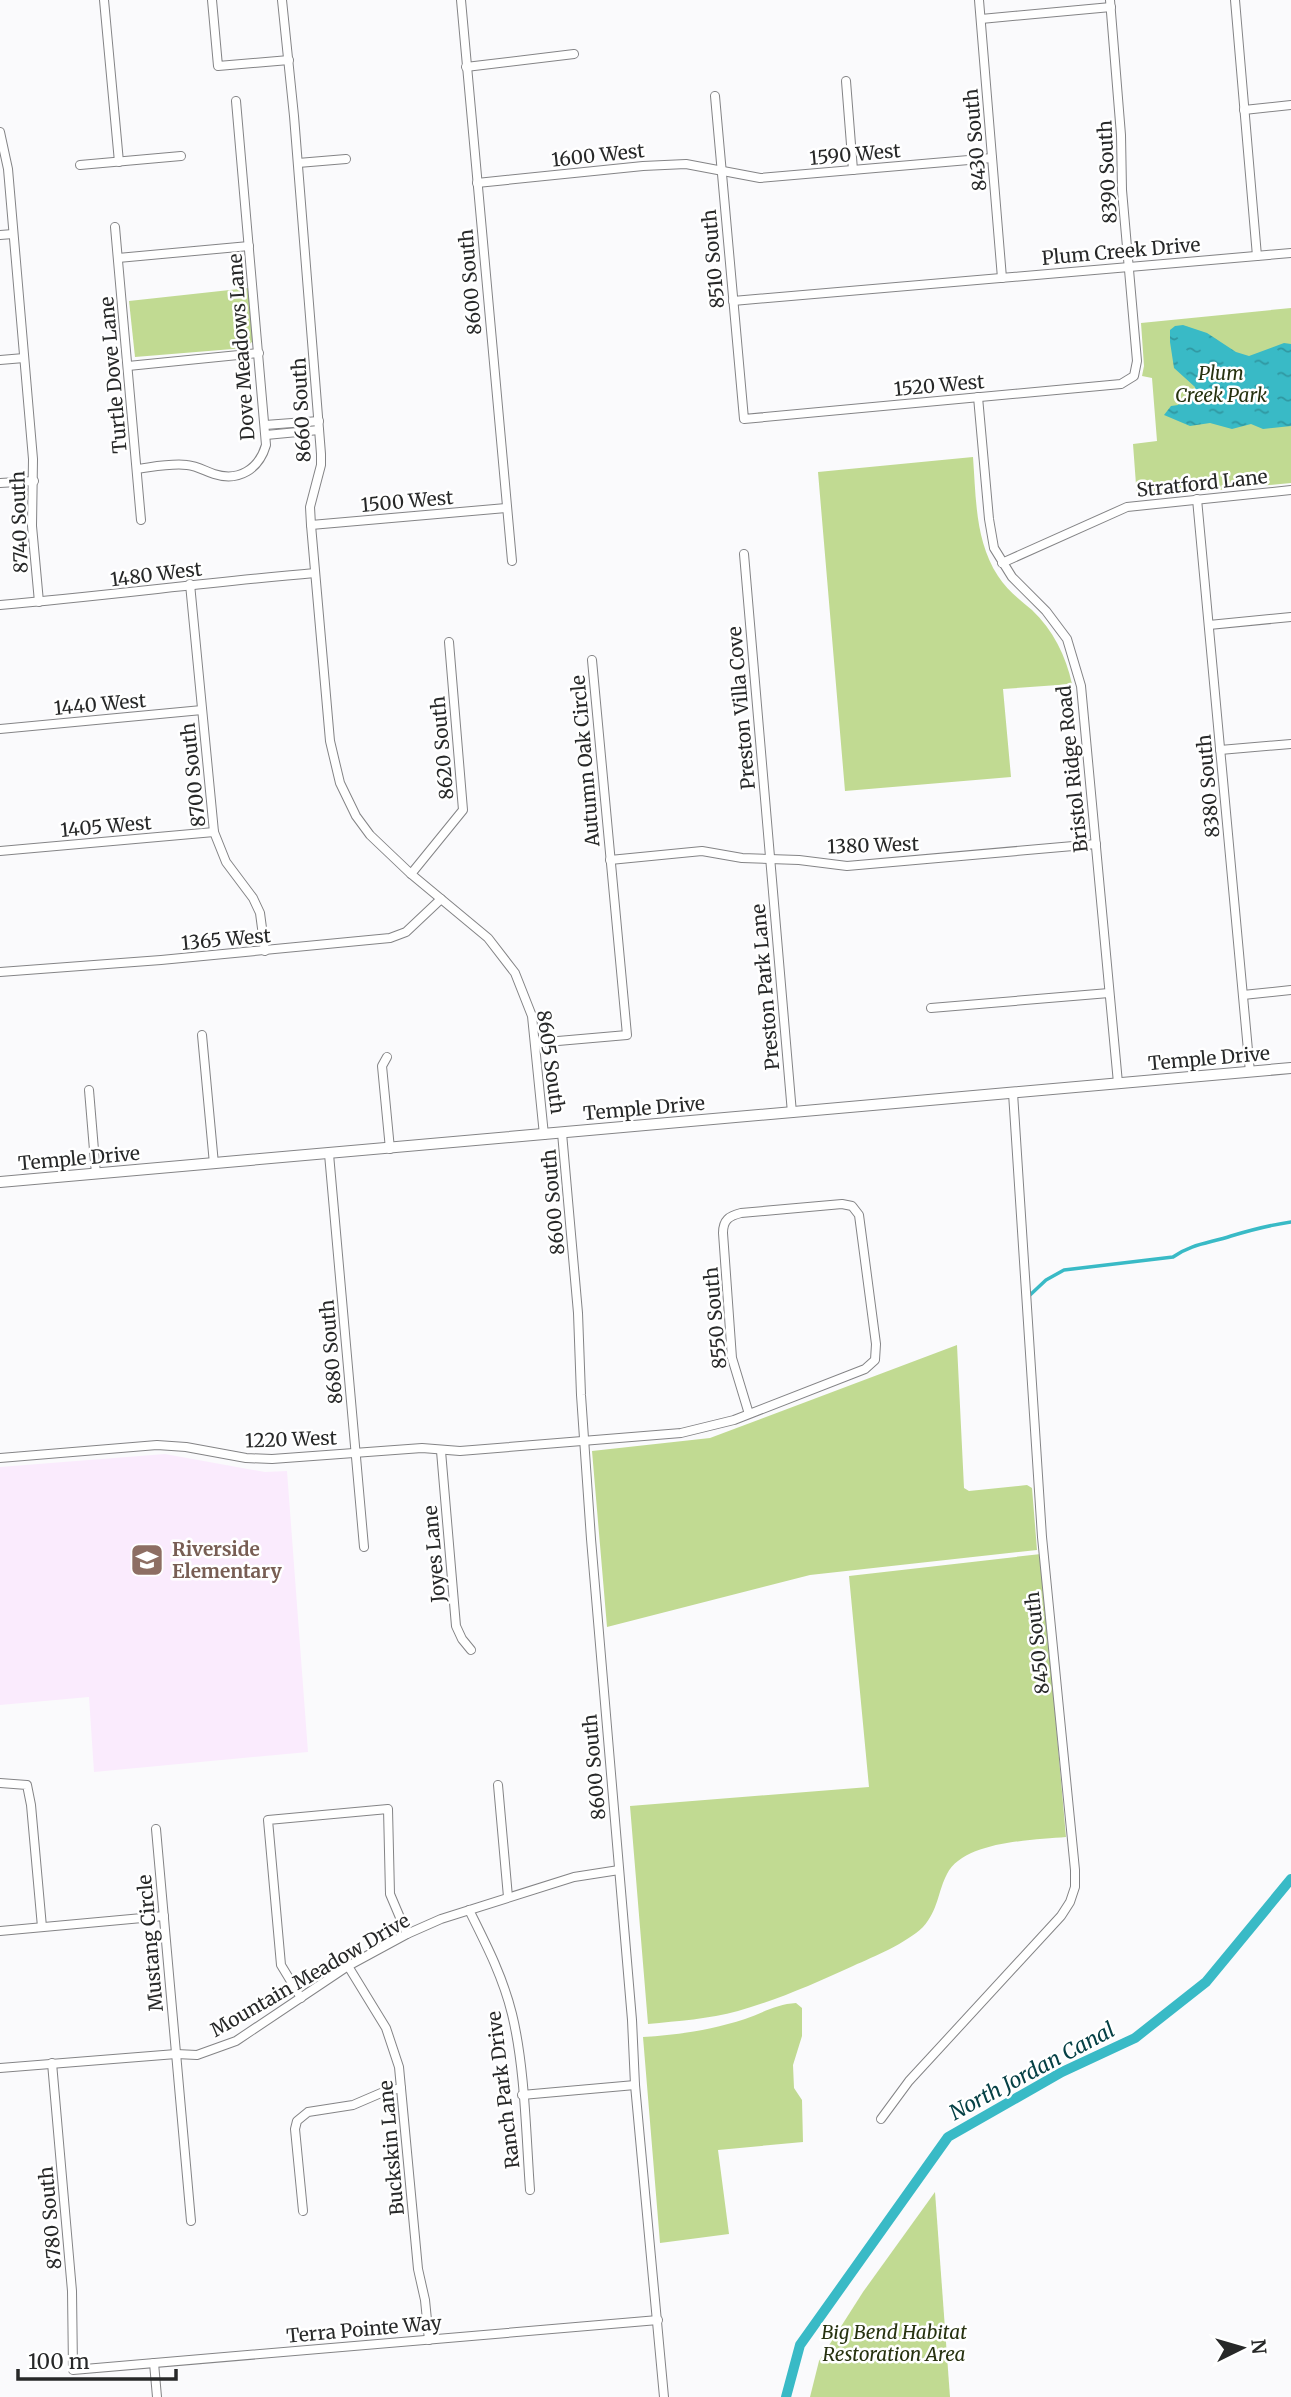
<svg xmlns="http://www.w3.org/2000/svg" width="1291" height="2397" viewBox="0 0 1291 2397" font-family="Merriweather,serif">
	<defs>
		<pattern id="water-ripples" width="26" height="14" patternUnits="userSpaceOnUse" patternTransform="scale(1.75)"><rect width="26" height="14" fill="#39bac6"/><path d="M2 4q2-2 4 0t4 0M15 11q2-2 4 0t4 0" fill="none" stroke="#3097a1"/></pattern>
	</defs>
	<rect width="100%" height="100%" fill="#fafafc"/>
	<!-- education -->
	<polygon fill="#faebfd" points="165,1454 265,1472 287,1471 308,1752 94,1772 89,1697 0,1705 0,1467"/>
	<!-- green -->
	<g fill="#c1da92">
		<polygon points="248,288 253,341 245,348 135,357 129,301"/>
		<polygon points="1291,308 1291,483 1137,498 1133,444 1157,441 1152,378 1142,376 1144,366 1141,323"/>
		<path d="M973,457C976,497 975,541 998,576C1007,590 1019,599 1032,610C1053,630 1066,656 1072,684L1003,689L1011,777L845,791L818,472Z"/>
		<polygon points="957,1345 964,1488 969,1491 1027,1485 1032,1488 1037,1550 810,1575 607,1627 592,1451 710,1438"/>
		<path d="M1041,1554L1066,1837C1033,1840 964,1841 947,1874C938,1891 938,1911 923,1927C905,1944 875,1956 853,1966C816,1983 777,2000 738,2011C709,2019 678,2021 648,2024L630,1806L869,1787L849,1576Z"/>
		<path d="M796,2003L802,2008V2036L793,2065L794,2088L802,2100L803,2142L718,2150L729,2234L660,2243L643,2037C678,2035 711,2030 745,2019C762,2013 777,2004 796,2003Z"/>
		<polygon points="935,2192 950,2397 810,2397 819,2361 863,2292"/>
	</g>
	<!-- water -->
	<polygon fill="url(#water-ripples)" points="1183,325 1207,333 1236,352 1249,356 1284,343 1291,344 1291,426 1263,429 1251,424 1232,429 1210,423 1190,426 1164,415 1171,406 1178,405 1186,396 1195,393 1195,387 1174,368 1170,342 1170,330 1175,326"/>
	<g fill="none" stroke-linecap="round" stroke-linejoin="round">
		<!-- stream -->
		<path stroke="#39bac6" stroke-width="3.5" d="M1030,1295L1046,1280L1064,1270L1173,1257C1191,1244 1210,1243 1231,1236C1251,1230 1270,1225 1291,1222"/>
		<!-- canal -->
		<polyline stroke="#39bac6" stroke-width="10" points="786,2397 800,2345 948,2137 1062,2072 1135,2038 1206,1982 1291,1879"/>
		<defs>
			<g id="minor">
				<polyline points="104,0 119,162"/>
				<polyline points="212,0 218,66 289,60"/>
				<polyline points="282,0 294,116 321,454 321,465 310,507 311,525 330,741 340,783 356,816 370,835 411,874 488,938 515,973 532,1016 544,1135"/>
				<polyline points="461,0 512,561"/>
				<polyline points="979,0 1002,278"/>
				<polyline points="1235,0 1257,256"/>
				<polyline points="981,19 1111,7"/>
				<polyline points="466,67 574,54"/>
				<polyline points="846,81 853,170"/>
				<polyline points="715,96 744,419 1121,384 1134,376 1137,361 1122,190 1121,135 1110,0"/>
				<polyline points="1244,110 1291,105"/>
				<polyline points="0,132 8,169 33,459 32,526 39,602"/>
				<polyline points="298,163 346,159"/>
				<polyline points="80,165 181,156"/>
				<polyline points="477,183 643,166 686,164 760,178 992,158"/>
				<polyline points="115,227 141,520"/>
				<polyline points="0,235 13,234"/>
				<polyline points="118,258 249,246"/>
				<polyline points="733,301 1291,253"/>
				<polyline points="0,360 24,358"/>
				<polyline points="128,366 259,353"/>
				<polyline points="978,397 989,519 994,548 1012,577 1046,611 1067,639 1081,686 1118,1083"/>
				<polyline points="265,425 319,421"/>
				<polyline points="266,435 319,430"/>
				<path d="M137,469C153,467 171,463 187,465C197,466 205,471 214,474C239,482 259,469 266,445L236,101"/>
				<polyline points="0,483 34,481"/>
				<polyline points="1197,499 1250,1072"/>
				<polyline points="311,525 506,508"/>
				<polyline points="744,554 792,1113"/>
				<polyline points="1002,563 1127,507 1291,490"/>
				<polyline points="190,584 214,832 226,862 253,898 260,913 265,951"/>
				<path d="M0,605C105,596 210,582 315,573"/>
				<polyline points="1209,625 1291,617"/>
				<polyline points="0,729 202,710"/>
				<polyline points="1220,750 1291,744"/>
				<polyline points="0,851 214,832"/>
				<polyline points="610,860 702,851 742,858 799,860 847,866 1096,844"/>
				<polyline points="411,874 463,810 449,642"/>
				<polyline points="0,972 161,960 390,938 406,932 441,899"/>
				<polyline points="1243,995 1291,990"/>
				<polyline points="931,1008 1109,993"/>
				<polyline points="202,1035 214,1164"/>
				<polyline points="535,1043 627,1035 592,660"/>
				<polyline points="387,1057 382,1066 390,1149"/>
				<polyline points="89,1090 96,1174"/>
				<polyline points="562,1133 578,1313 581,1395 591,1539 632,2020 635,2085 664,2397"/>
				<polyline points="329,1154 364,1547"/>
				<polyline points="441,1451 456,1626 462,1639 471,1650"/>
				<path d="M0,1458L157,1445L186,1447L246,1458L272,1459L422,1448L460,1451L681,1433L734,1420L865,1369L875,1360L876,1344L859,1215L852,1206L842,1204L741,1213C729,1216 723,1220 723,1233L732,1358L749,1414"/>
				<polyline points="0,1783 27,1785 31,1805 42,1927"/>
				<polyline points="498,1785 508,1897"/>
				<polyline points="156,1829 191,2221"/>
				<path d="M469,1910C486,1944 503,1977 512,2014C525,2067 526,2135 530,2190"/>
				<polyline points="0,1931 164,1916"/>
				<polyline points="348,1966 386,2028 399,2067 418,2269 425,2300 429,2340"/>
				<polyline points="301,1998 281,1965 268,1820 388,1809 390,1894 407,1934"/>
				<polyline points="52,2063 72,2291 73,2370 658,2320"/>
				<polyline points="0,2068 176,2054 197,2055 236,2041 348,1966 407,1934 441,1919 574,1877 619,1870"/>
				<polyline points="522,2095 635,2085"/>
				<polyline points="881,2119 909,2081 1061,1916 1070,1902 1075,1887 1075,1870 1042,1537 1013,1093"/>
				<polyline points="303,2211 295,2129 297,2121 308,2112 353,2105 381,2093 401,2088"/>
				<polyline points="154,2363 157,2397"/>
			</g>
			<polyline id="tertiary" points="0,1182 1291,1068"/>
		</defs>
		<!-- minor casing -->
		<use href="#minor" stroke="#848486" stroke-width="10"/>
		<!-- tertiary casing -->
		<use href="#tertiary" stroke="#848486" stroke-width="12"/>
		<!-- minor -->
		<use href="#minor" stroke="#fff" stroke-width="8"/>
		<!-- tertiary -->
		<use href="#tertiary" stroke="#fff" stroke-width="10"/>
	</g>
	<!-- icons -->
	<defs>
		<symbol id="school-square" viewBox="-11 -11 22 22"><rect x="-9" y="-9" width="18" height="18" rx="4" fill="#8d6e63" stroke="#fff"/><path d="M0-5L7-2L0 1L-7-2ZM-4 1L0 2.5L4 1V4Q0 6-4 4Z" fill="#fff"/></symbol>
	</defs>
	<g fill-rule="evenodd">
		<use href="#school-square" x="128" y="1541" width="38" height="38"/>
	</g>
	<g text-anchor="middle" dominant-baseline="central" stroke-width="5" stroke-linejoin="round" paint-order="stroke">
		<!-- street labels -->
		<g font-size="19" fill="#272828" stroke="#fff">
			<text transform="translate(975 140) rotate(-95)">8430 South</text>
			<text transform="translate(855 154) rotate(-5)">1590 West</text>
			<text transform="translate(598 155) rotate(-6)">1600 West</text>
			<text transform="translate(1107 172) rotate(-93)">8390 South</text>
			<text transform="translate(1121 251) rotate(-5)">Plum Creek Drive</text>
			<text transform="translate(713 259) rotate(-95)">8510 South</text>
			<text transform="translate(470 282) rotate(-95)">8600 South</text>
			<text transform="translate(241 347) rotate(-94)">Dove Meadows Lane</text>
			<text transform="translate(113 375) rotate(-95)">Turtle Dove Lane</text>
			<text transform="translate(939 385) rotate(-5)">1520 West</text>
			<text transform="translate(301 410) rotate(-93)">8660 South</text>
			<text transform="translate(1202 483) rotate(-6)">Stratford Lane</text>
			<text transform="translate(407 501) rotate(-5)">1500 West</text>
			<text transform="translate(19 522) rotate(-92)">8740 South</text>
			<text transform="translate(156 574) rotate(-7)">1480 West</text>
			<text transform="translate(100 704) rotate(-5)">1440 West</text>
			<text transform="translate(741 708) rotate(-95)">Preston Villa Cove</text>
			<text transform="translate(442 748) rotate(-95)">8620 South</text>
			<text transform="translate(585 761) rotate(-95)">Autumn Oak Circle</text>
			<text transform="translate(1072 769) rotate(-96)">Bristol Ridge Road</text>
			<text transform="translate(193 775) rotate(-96)">8700 South</text>
			<text transform="translate(1208 786) rotate(-95)">8380 South</text>
			<text transform="translate(106 826) rotate(-5)">1405 West</text>
			<text transform="translate(873 845) rotate(-2)">1380 West</text>
			<text transform="translate(226 939) rotate(-5)">1365 West</text>
			<text transform="translate(765 987) rotate(-95)">Preston Park Lane</text>
			<text transform="translate(1209 1058) rotate(-5)">Temple Drive</text>
			<text transform="translate(551 1062) rotate(82)">8605 South</text>
			<text transform="translate(644 1108) rotate(-5)">Temple Drive</text>
			<text transform="translate(79 1158) rotate(-5)">Temple Drive</text>
			<text transform="translate(553 1202) rotate(-95)">8600 South</text>
			<text transform="translate(715 1318) rotate(-95)">8550 South</text>
			<text transform="translate(331 1352) rotate(-95)">8680 South</text>
			<text transform="translate(291 1439) rotate(-2)">1220 West</text>
			<text transform="translate(434 1554) rotate(-95)">Joyes Lane</text>
			<text transform="translate(1037 1643) rotate(-96)">8450 South</text>
			<text transform="translate(594 1767) rotate(-95)">8600 South</text>
			<text transform="translate(150 1943) rotate(-95)">Mustang Circle</text>
			<text transform="translate(310 1975) rotate(-30)">Mountain Meadow Drive</text>
			<text transform="translate(503 2090) rotate(-97)">Ranch Park Drive</text>
			<text transform="translate(391 2148) rotate(-95)">Buckskin Lane</text>
			<text transform="translate(50 2218) rotate(-95)">8780 South</text>
			<text transform="translate(364 2329) rotate(-5)">Terra Pointe Way</text>
		</g>
		<!-- park labels -->
		<g font-size="19" font-style="italic" fill="#273210" stroke="#fff">
			<text x="1221" y="373">Plum<tspan x="1221" dy="22">Creek Park</tspan></text>
			<text x="894" y="2332">Big Bend Habitat<tspan x="894" dy="22">Restoration Area</tspan></text>
		</g>
		<!-- education labels -->
		<g font-size="19" font-weight="bold" fill="#785e54" stroke="#fff" text-anchor="start">
			<text x="172" y="1549">Riverside<tspan x="172" dy="22">Elementary</tspan></text>
		</g>
		<!-- water labels -->
		<g font-size="21" font-style="italic" fill="#054045" stroke="#fff">
			<text transform="translate(1032 2071) rotate(-28)">North Jordan Canal</text>
		</g>
	</g>
	<!-- north arrow -->
	<g transform="translate(1242 2348) rotate(85)" stroke="#ffffff" stroke-width="5" paint-order="stroke">
	<path d="M0-5L12 26L0 18L-12 26Z" fill="#272828"/>
	<text y="-10" font-size="19" font-weight="bold" text-anchor="middle" fill="#272828">N</text>
	</g>
	<!-- scale -->
	<path d="M18 2369v10h158v-10" fill="none" stroke="#272828" stroke-width="3.5"/>
	<text x="28" y="2369" font-size="21" fill="#272828" stroke="#ffffff" stroke-width="5" paint-order="stroke">100 m</text>
</svg>
